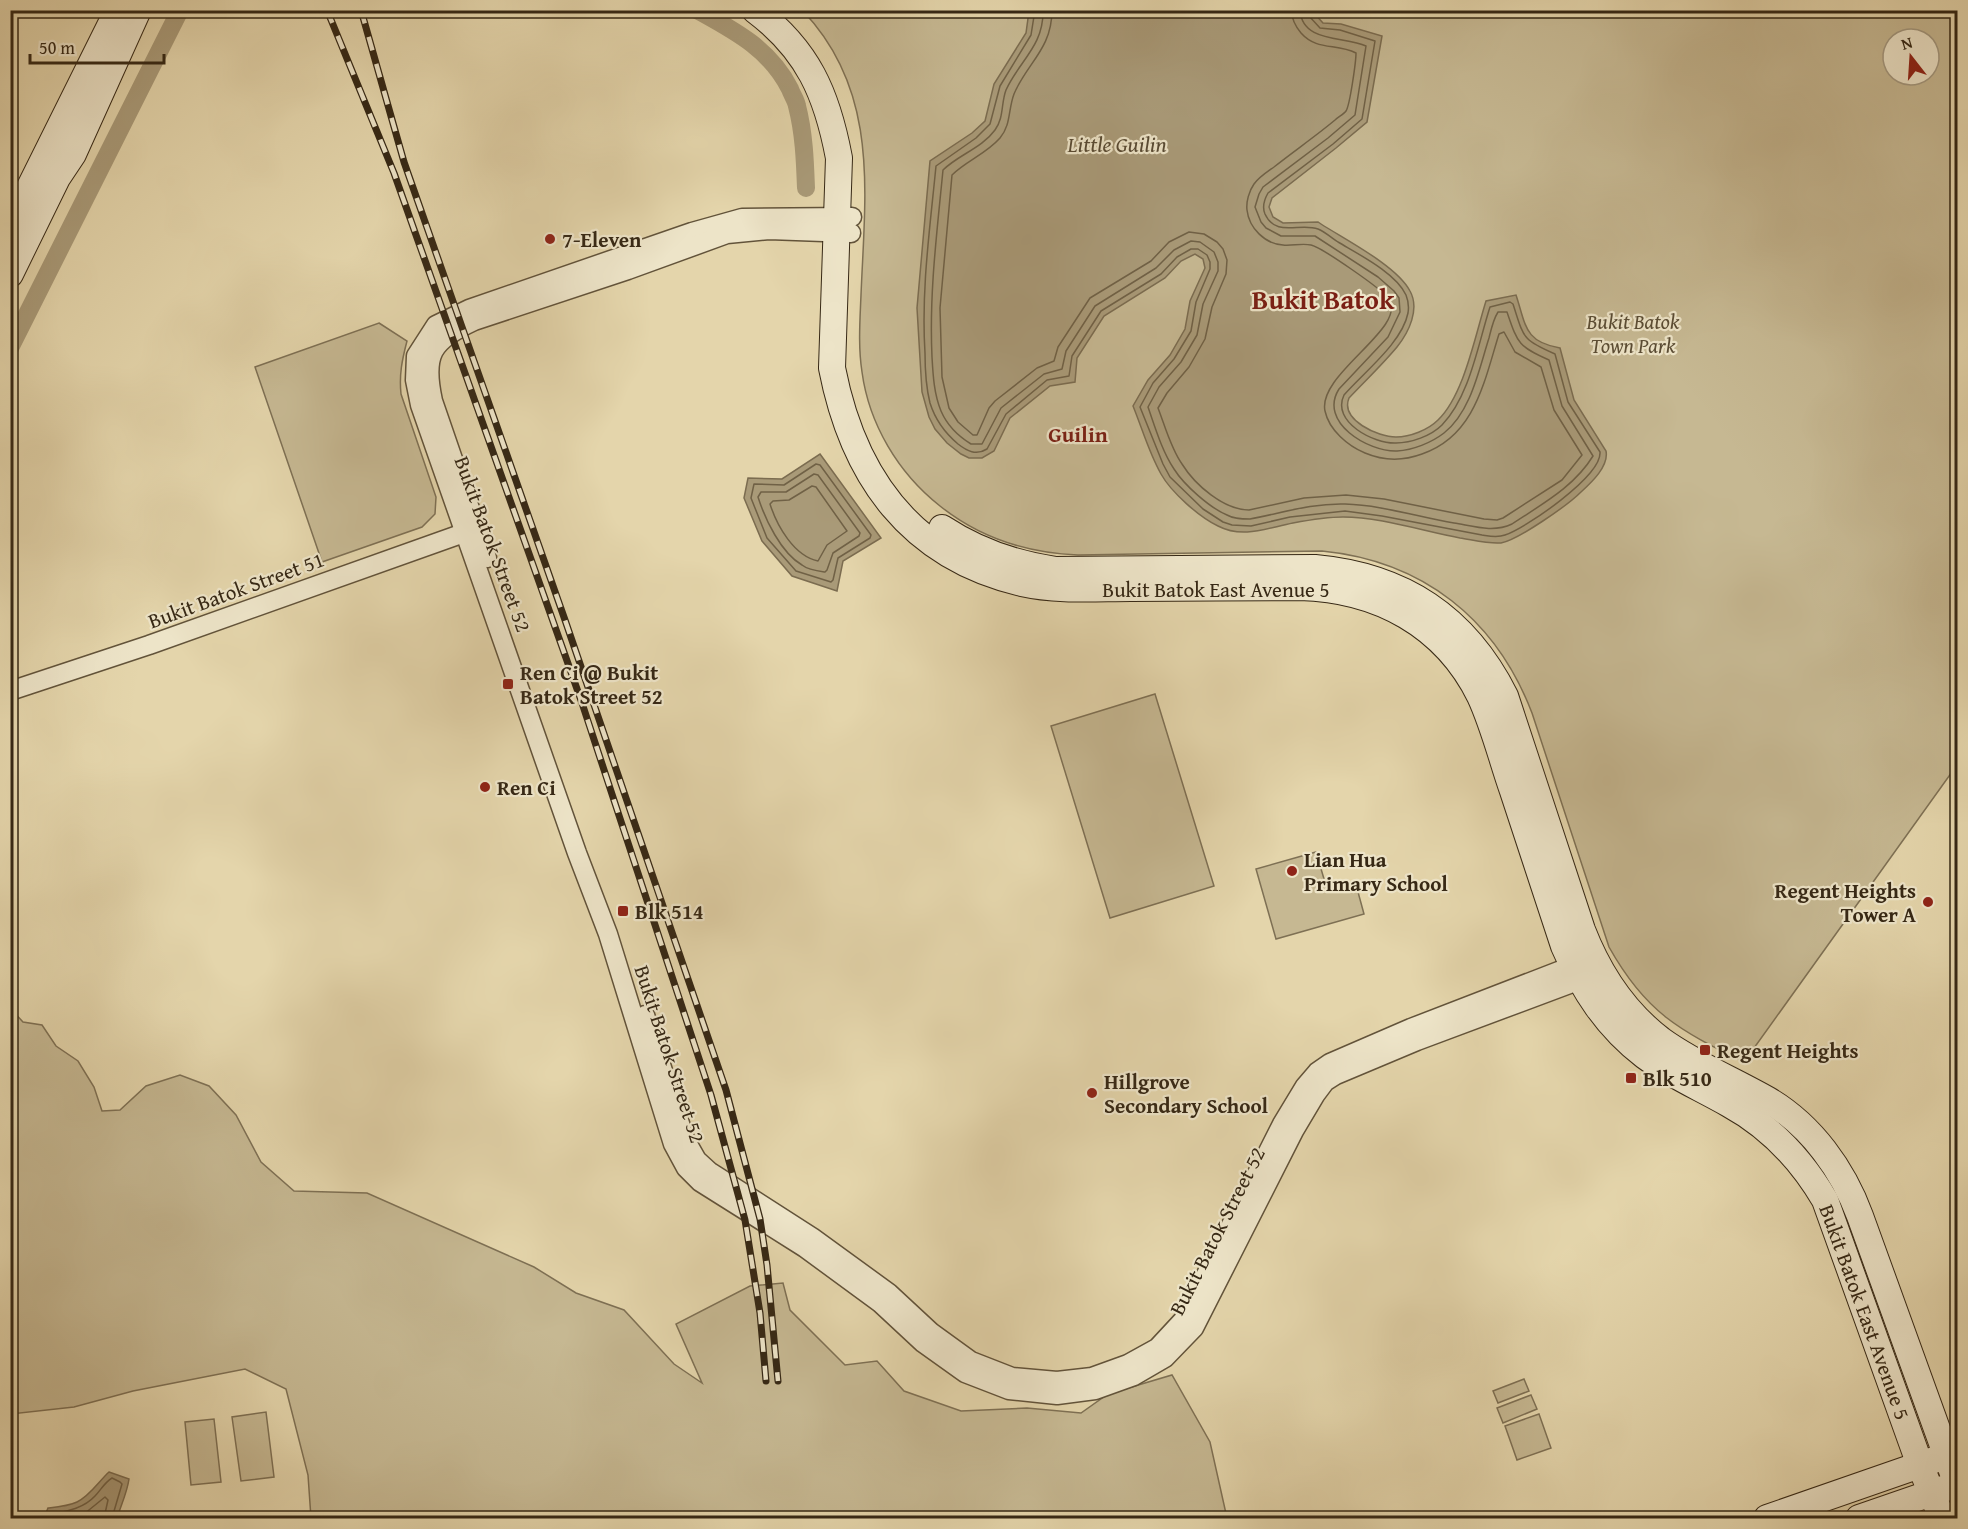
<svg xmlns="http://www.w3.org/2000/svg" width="1968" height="1529" viewBox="0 0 1968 1529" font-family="'Gentium Book Plus',serif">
	<rect width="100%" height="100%" fill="#e4d5ab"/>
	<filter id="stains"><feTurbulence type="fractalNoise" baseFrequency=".00333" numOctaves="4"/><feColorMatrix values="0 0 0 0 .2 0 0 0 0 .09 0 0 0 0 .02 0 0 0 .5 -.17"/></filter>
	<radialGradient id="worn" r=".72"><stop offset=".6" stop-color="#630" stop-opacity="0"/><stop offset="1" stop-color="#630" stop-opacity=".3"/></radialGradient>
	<!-- green -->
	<g fill="#c6b892" stroke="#7e7054" stroke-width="1.5" fill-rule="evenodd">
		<path d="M803,11H1957V765L1744,1062C1679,1030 1646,1013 1609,947L1532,713C1496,619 1423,561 1322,551L1078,555C1028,553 980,538 940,506C898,473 869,424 862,372C858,346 860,320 861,295C865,193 880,92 803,11ZM1893,39H1929V75H1893Z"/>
		<path d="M379,323L407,341C402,360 399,375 401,394L436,497L435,514L422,527L322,562L255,367Z"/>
		<polygon points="1155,694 1214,886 1110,918 1051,726"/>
		<polygon points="1316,852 1327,889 1355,881 1364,914 1276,939 1256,869"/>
		<polygon points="10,1008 23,1022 42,1025 56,1046 78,1061 94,1087 102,1111 120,1110 146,1086 180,1075 209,1086 236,1115 261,1162 294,1191 367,1193 534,1267 576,1293 624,1310 674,1364 702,1383 676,1324 750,1286 783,1283 790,1310 845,1365 877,1361 904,1391 961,1411 1027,1408 1081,1413 1108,1394 1172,1375 1210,1442 1227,1518 311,1518 308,1475 286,1389 245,1369 133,1391 74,1407 11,1414"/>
		<polygon points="1524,1379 1529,1391 1498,1403 1493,1391"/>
		<polygon points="1531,1395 1537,1409 1503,1423 1497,1408"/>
		<polygon points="266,1412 274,1477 241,1481 232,1417"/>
		<polygon points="1539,1414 1551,1448 1517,1460 1505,1426"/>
		<polygon points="214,1419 221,1482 191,1485 185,1422"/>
	</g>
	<!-- water -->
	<g fill="#a99a78" stroke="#7b6c50" stroke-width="1.5">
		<path d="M1029,11H1312L1323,23L1341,24L1382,36L1367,122L1336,148L1272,198L1269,207L1273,217L1283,223L1318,222L1321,224C1346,240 1397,266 1410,291C1420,309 1409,332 1397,347C1382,365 1365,381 1349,398C1340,420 1378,437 1396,437C1410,437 1428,430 1438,420C1464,395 1475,336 1486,301L1516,295C1526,325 1524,342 1560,348L1574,400L1606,451C1609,466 1592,482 1581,492C1568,505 1518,540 1501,543C1488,544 1473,540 1460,538C1422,531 1381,517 1343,517C1326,517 1309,520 1293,523C1267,528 1243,539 1218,526C1199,517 1171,492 1161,474C1149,453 1142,428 1133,406L1148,380L1170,355L1185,329L1190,301L1205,268L1203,259L1195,254L1181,261L1165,278L1104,316L1077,358L1075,382L1050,386L1010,418L994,451L982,458H969L961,454L947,443L935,429L929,417L922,392L917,308L930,161L972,133L985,121L994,84L1026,33Z"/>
		<polygon points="820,454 881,538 843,561 837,591 792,576 762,541 744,498 748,478 782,479"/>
		<path d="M109,1472L129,1479C127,1493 121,1505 117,1518H44L48,1508C58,1507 69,1506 77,1502C90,1496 99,1481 109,1472Z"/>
	</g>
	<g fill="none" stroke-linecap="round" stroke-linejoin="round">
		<!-- shore -->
		<g stroke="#706146" stroke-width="1.5">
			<path d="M1035,10L1031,35L1000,86L990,124L976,138L936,166C930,228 921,290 925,353C925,370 926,387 930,403C935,419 945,433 958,444C967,451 976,456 987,449L1006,414L1047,380L1069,376L1072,356L1101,311L1161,274L1177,257L1191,249H1198L1207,255L1210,262V269L1196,302L1191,331L1174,359L1153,383L1140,407L1163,464L1170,477L1203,509L1223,522L1232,525L1251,526L1290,517L1345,511L1382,516L1482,535C1489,536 1497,538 1505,535C1526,528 1602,476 1600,452L1568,402L1555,354C1522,340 1524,338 1513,304L1510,302L1490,307C1478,344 1470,396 1442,425C1431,436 1411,443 1396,443C1374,444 1331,422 1344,395C1364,372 1402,343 1408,313C1409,307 1408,300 1406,295C1396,273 1358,254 1338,242C1332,238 1325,232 1318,229C1300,222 1276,238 1265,214C1262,207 1264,200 1268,193L1333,144L1362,119L1375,41L1340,30L1320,28L1309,16L1308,10"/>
			<path d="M1043,10C1044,46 1019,61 1006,90C1001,103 1004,118 995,130C982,148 958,155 943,170C937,232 929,294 932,357C933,375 934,394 941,411C947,425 958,436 971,444H982L1001,408L1044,374L1062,369L1066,351L1095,306L1156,268L1174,250L1191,241L1200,242L1214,252L1218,262V271L1203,304L1197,335L1181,362L1159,387L1148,407C1155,427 1162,451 1174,469C1184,485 1210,508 1227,515C1234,519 1242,519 1250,519C1282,513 1312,503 1345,504C1382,505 1418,517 1454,523C1473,526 1493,533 1512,524C1542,504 1574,487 1593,456L1562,406L1549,360C1518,346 1518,344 1507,312H1498C1493,320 1491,330 1489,338C1479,369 1471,412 1444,433C1431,443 1413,450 1397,451C1368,452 1318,422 1339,389L1388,337L1400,312L1399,298L1394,291L1378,277L1315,236H1281L1266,228L1261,222L1255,207L1259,194L1263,187L1328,138L1355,115L1366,46C1344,36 1302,43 1300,10"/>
			<path d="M1052,10C1052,49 1027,63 1014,94C1008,110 1011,125 1000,138C986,154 966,161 952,175L940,308L942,377L949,408L958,422L973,435H977L989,408L995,401L1037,368L1054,361L1058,347L1090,298L1151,261L1169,242L1189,232L1204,234L1217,242L1223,249L1227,260L1226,274L1212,307L1205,339L1189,367L1167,393L1158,408C1165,426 1171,449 1182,464C1195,485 1224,510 1249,510L1304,498L1346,495L1384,499L1484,519L1497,520L1503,518L1562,480L1582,455L1554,410L1541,367L1515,352L1504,332L1499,334C1484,382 1475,436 1422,454C1403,461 1384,461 1365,453C1348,446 1329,430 1325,411C1317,374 1408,328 1389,299C1382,289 1321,247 1311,245C1302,243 1292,246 1283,245C1265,244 1249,228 1247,210C1246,202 1249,191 1254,184C1259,177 1267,172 1274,167C1294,151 1316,136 1335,120C1338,117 1344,114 1346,111C1350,105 1356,61 1356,53C1336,43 1317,51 1301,33C1295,26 1292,20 1291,10"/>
			<polygon points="816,464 820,465 871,535 870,538 838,558 833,580 831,582 796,571 767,538 751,498 754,484 784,485"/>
			<path d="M814,474L818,475L860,533L859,536L833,553L827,570L825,572C817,571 808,570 802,565C781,553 765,519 758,497L761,492H786Z"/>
			<path d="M812,486L816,487L847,531L827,545L818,561C794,556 777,526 770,504L773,501L789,500Z"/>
			<path d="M50,1518L53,1514C68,1511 84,1508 95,1496C101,1490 104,1483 112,1478L120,1482L122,1484L112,1518"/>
			<polyline points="67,1518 84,1514 105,1497 108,1500 104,1518"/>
		</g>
		<!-- canal -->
		<g stroke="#a99a78" stroke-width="18">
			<path d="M697,10C735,31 770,49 790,89C792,95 796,100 797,106C804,133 805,161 806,188"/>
			<polyline points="10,348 180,10"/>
		</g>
		<defs>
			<g id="street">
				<polyline points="852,217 742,218 692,232 469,309 436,325 416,356 415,380 420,405 577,853 608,934 673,1144 686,1168 700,1182 805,1248 880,1303 923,1343 965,1373 1009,1390 1057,1395 1095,1390 1134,1376 1165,1358 1194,1328 1294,1131 1316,1094 1325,1082 1336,1075 1417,1041 1591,976"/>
				<path d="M487,558L433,401C423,355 431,341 474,321L628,270L727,234L769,230L851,233"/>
				<polyline points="10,691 149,645 475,529"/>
				<polyline points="645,1015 685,1139 697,1160 709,1171 812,1237 889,1293 931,1332 971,1361 1012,1377 1057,1381 1092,1377 1128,1364 1157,1348 1183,1320 1282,1124 1305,1086 1317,1072 1330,1063 1411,1028 1582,962"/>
			</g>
			<g id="secondary">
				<path d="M755,10C808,50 827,94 839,158L832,368C853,476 910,557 1022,583C1058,591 1095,588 1131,588C1187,588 1244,587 1300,587C1378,589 1445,625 1480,696C1494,726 1502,760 1513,791C1530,843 1547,894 1564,946C1583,990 1607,1027 1645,1056C1671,1075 1701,1088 1729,1104C1771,1127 1801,1159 1825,1200L1920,1465L1942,1518"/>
				<polyline points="10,227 118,10"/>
				<polyline points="10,274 57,178 73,154 138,10"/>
				<path d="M942,528C977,551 1014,564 1056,570L1315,568C1403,576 1465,617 1505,696L1582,930C1599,974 1623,1011 1661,1040C1694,1064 1733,1080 1768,1100C1812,1126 1843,1170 1860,1216L1958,1487"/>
				<polyline points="1767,1518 1934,1460"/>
				<polyline points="1859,1518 1946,1488"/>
			</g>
		</defs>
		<!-- street casing -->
		<use href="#street" stroke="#62533a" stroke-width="21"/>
		<!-- secondary casing -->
		<use href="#secondary" stroke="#362815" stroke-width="28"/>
		<!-- street -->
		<use href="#street" stroke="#ede4c8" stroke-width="18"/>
		<!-- secondary -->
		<use href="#secondary" stroke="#ede4c8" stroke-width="26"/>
		<defs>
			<g id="rail">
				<polyline points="327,10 394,173 582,703 711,1095 745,1220 760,1313 766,1381"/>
				<polyline points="361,10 404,162 565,620 726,1090 760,1219 767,1265 778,1381"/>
			</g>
		</defs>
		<!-- rail casing -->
		<use href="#rail" stroke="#362815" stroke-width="7"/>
		<!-- rail -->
		<use href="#rail" stroke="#ede4c8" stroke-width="4.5" stroke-dasharray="14" stroke-linecap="butt"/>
	</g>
	<!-- markers -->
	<g fill="#8f2418" stroke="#ede4c8" stroke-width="2">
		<circle cx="550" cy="239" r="6"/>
		<rect x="502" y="678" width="12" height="12" rx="3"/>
		<circle cx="485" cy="787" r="6"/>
		<circle cx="1292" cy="871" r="6"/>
		<circle cx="1928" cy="902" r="6"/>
		<rect x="617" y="905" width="12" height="12" rx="3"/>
		<rect x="1699" y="1044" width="12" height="12" rx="3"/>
		<rect x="1625" y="1072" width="12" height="12" rx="3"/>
		<circle cx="1092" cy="1093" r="6"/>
	</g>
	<g text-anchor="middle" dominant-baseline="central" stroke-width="4.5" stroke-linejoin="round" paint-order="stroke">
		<!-- poi labels -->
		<g font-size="21" font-weight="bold" fill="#362815" stroke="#ede4c8" text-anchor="start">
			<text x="562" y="239">7-Eleven</text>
			<text x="520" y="672">Ren Ci @ Bukit<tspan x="520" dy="24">Batok Street 52</tspan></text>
			<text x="497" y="787">Ren Ci</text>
			<text x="1304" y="859">Lian Hua<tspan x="1304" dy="24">Primary School</tspan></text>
			<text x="1916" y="890" text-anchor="end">Regent Heights<tspan x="1916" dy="24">Tower A</tspan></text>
			<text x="635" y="911">Blk 514</text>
			<text x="1717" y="1050">Regent Heights</text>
			<text x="1643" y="1078">Blk 510</text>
			<text x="1104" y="1081">Hillgrove<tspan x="1104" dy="24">Secondary School</tspan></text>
		</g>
		<!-- park labels -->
		<g font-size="21" font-style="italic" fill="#5a4c34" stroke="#ede4c8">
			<text x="1633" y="321">Bukit Batok<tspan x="1633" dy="24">Town Park</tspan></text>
		</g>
		<!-- street labels -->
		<g font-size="21" fill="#362815" stroke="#ede4c8">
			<text transform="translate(493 544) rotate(70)">Bukit Batok Street 52</text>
			<text x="1216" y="589">Bukit Batok East Avenue 5</text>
			<text transform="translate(236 590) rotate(-20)">Bukit Batok Street 51</text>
			<text transform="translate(670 1054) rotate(72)">Bukit Batok Street 52</text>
			<text transform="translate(1217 1231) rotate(-63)">Bukit Batok Street 52</text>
			<text transform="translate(1865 1312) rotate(70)">Bukit Batok East Avenue 5</text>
		</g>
		<!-- water labels -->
		<g font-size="22" font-style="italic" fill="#584a33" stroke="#ede4c8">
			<text x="1117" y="144">Little Guilin</text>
		</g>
		<!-- neighbourhood labels -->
		<g font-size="22" font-weight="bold" fill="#7a1f14" stroke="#ede4c8">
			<text x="1078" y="434">Guilin</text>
		</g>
		<!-- district labels -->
		<g font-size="27" font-weight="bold" fill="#7a1f14" stroke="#ede4c8">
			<text x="1323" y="299">Bukit Batok</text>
		</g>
	</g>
	<!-- margin -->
	<rect width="1968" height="1529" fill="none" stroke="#e4d5ab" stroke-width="36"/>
	<rect x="12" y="12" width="1944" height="1505" fill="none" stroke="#362815" stroke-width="3"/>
	<rect x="18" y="18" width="1932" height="1493" fill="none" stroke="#362815" stroke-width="1.5"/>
	<!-- north arrow -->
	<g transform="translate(1911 57) rotate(343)"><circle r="28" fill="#ede4c8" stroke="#a49980" stroke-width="1.5"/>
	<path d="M0-4.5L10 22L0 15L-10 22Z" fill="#8f2418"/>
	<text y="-9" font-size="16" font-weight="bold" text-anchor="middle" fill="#362815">N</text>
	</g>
	<!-- scale -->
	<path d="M30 54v9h134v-9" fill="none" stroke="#362815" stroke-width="3"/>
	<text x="39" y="54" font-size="18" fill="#362815" stroke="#ede4c8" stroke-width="4.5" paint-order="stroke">50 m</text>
	<rect width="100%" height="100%" filter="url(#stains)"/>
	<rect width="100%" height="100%" fill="url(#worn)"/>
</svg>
